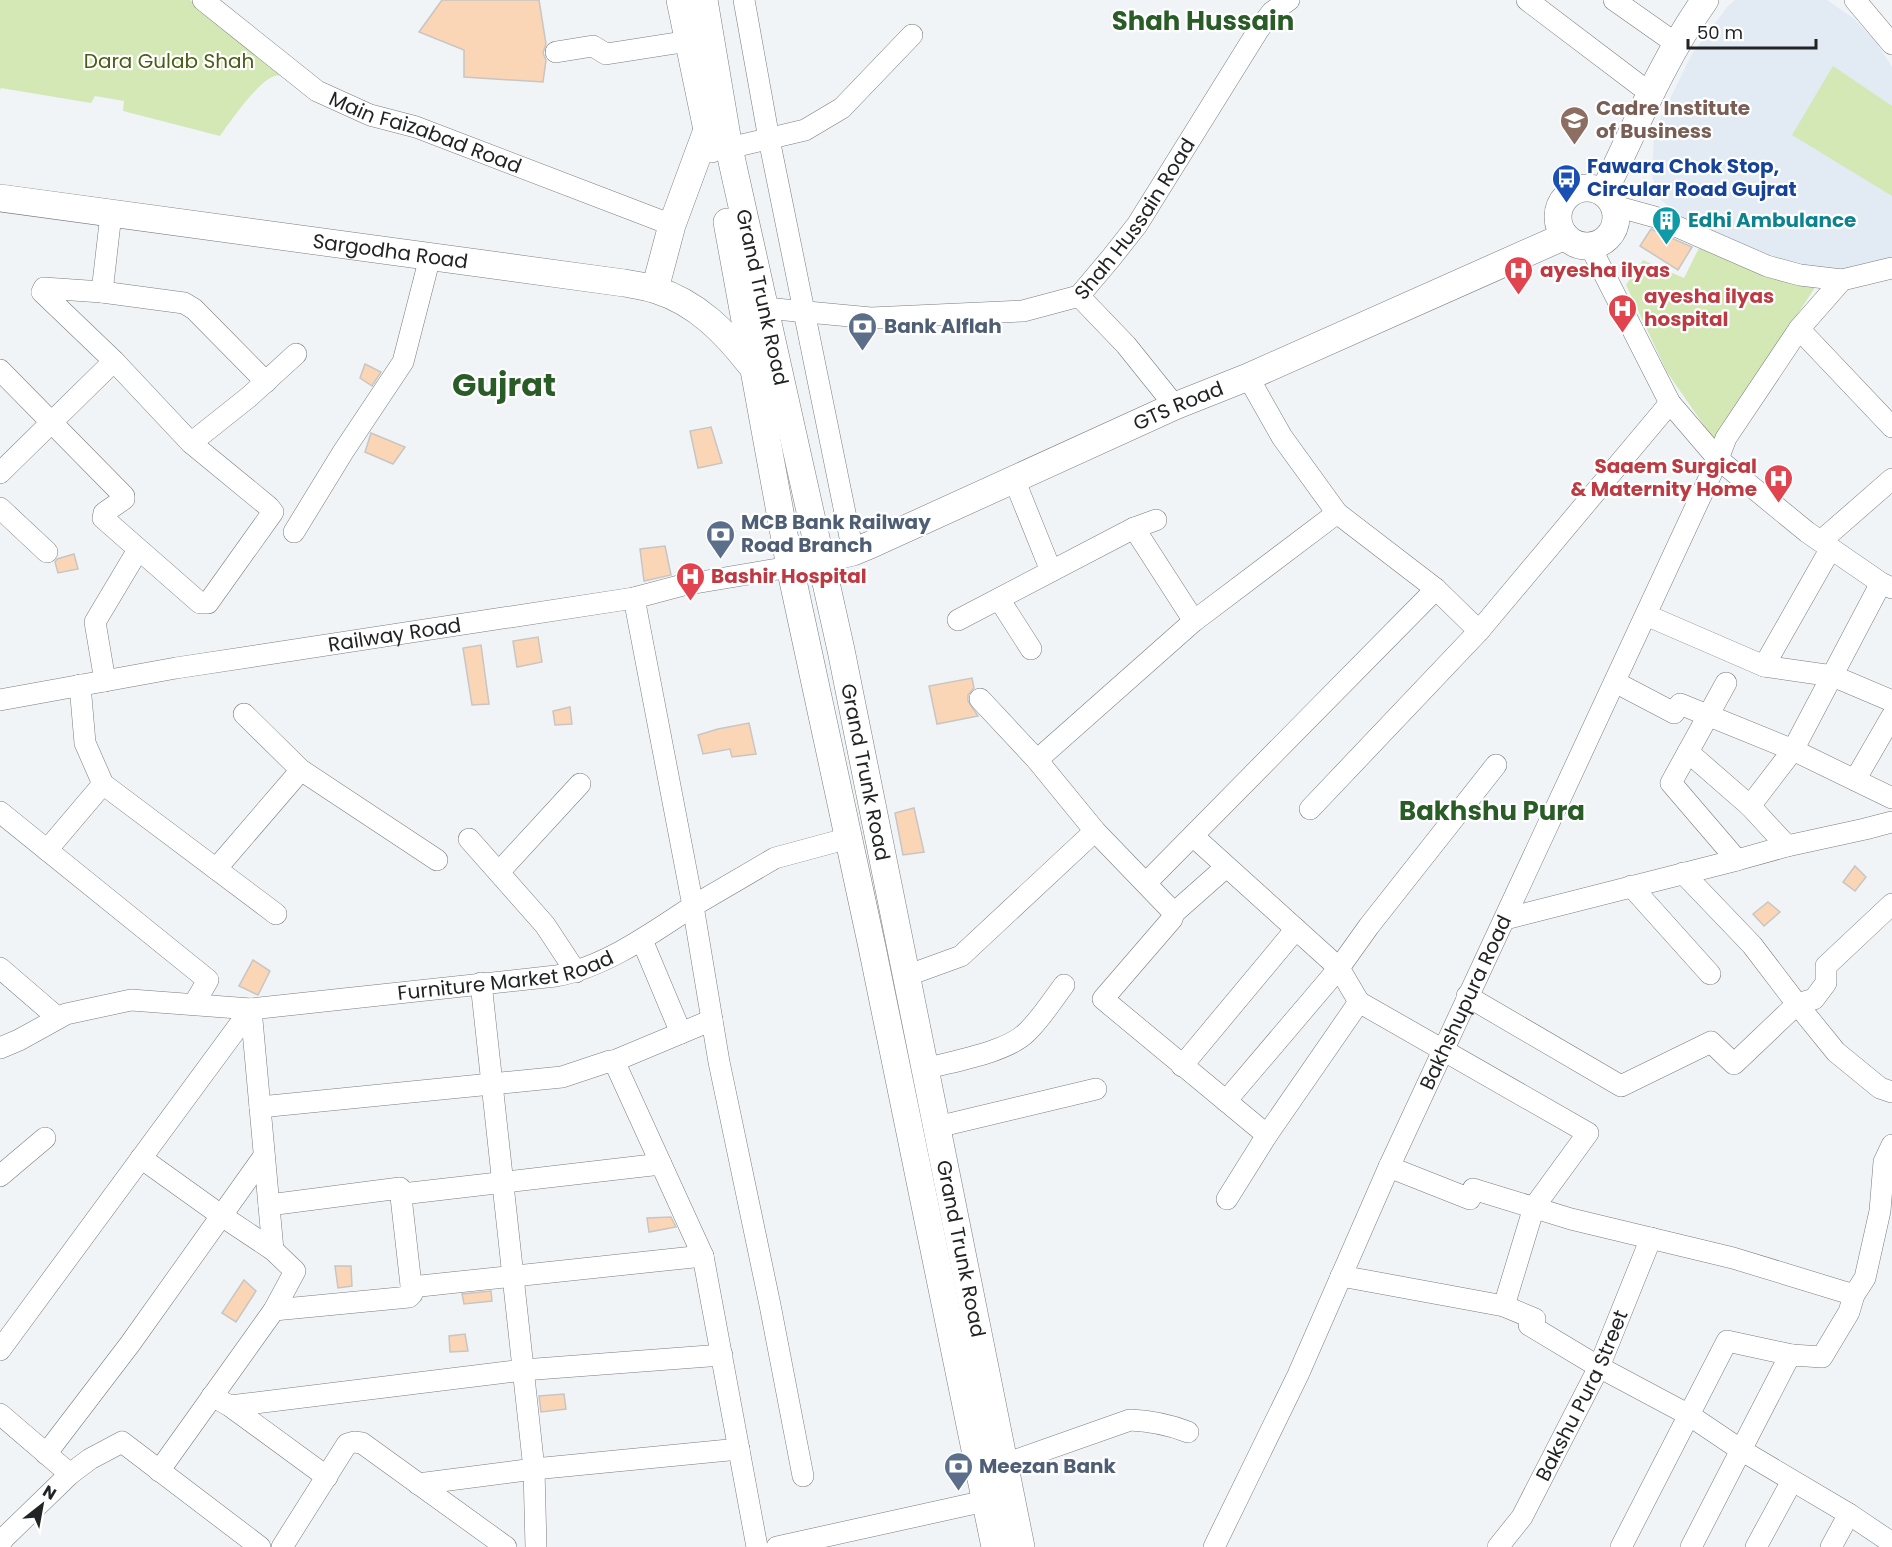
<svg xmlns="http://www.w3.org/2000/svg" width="1892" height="1547" viewBox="0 0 1892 1547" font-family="Poppins,sans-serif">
	<rect width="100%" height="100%" fill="#f0f4f7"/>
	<!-- built -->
	<polygon fill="#e2eaf4" points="1735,0 1827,0 1853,18 1876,42 1892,67 1892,260 1850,271 1775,265 1686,220 1661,200 1652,177 1654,131 1692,54 1727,7"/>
	<!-- green -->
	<g fill="#d4e8b5">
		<path d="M0,0H190L289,77C285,76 279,75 275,76C259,80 230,122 220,136L123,111L124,101L95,96L91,103L1,88L0,90Z"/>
		<polygon points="1833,66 1892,106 1892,196 1792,135"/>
		<polygon points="1699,248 1756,271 1818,283 1714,440 1667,372 1626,285 1643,260 1684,278"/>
	</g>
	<!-- building -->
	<g fill="#fad6b6" stroke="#c8c5c2" stroke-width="1.5">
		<polygon points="442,0 539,0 546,44 543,53 546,60 543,82 464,77 464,50 419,32"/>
		<polygon points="1651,229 1692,247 1678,270 1640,246"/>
		<polygon points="365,364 381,372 372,386 360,378"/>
		<polygon points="711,427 722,463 698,468 690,431"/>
		<polygon points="371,433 405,447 393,464 365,452"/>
		<polygon points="665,546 671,575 644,581 640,549"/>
		<polygon points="74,554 78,569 58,573 55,562 57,559"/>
		<polygon points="538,637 542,662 517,667 513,641"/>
		<polygon points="481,645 489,704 472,705 463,648"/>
		<polygon points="972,678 974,688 968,695 968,701 978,716 937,724 929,686"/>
		<polygon points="570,707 572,724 555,725 553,711"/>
		<polygon points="749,723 756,754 732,757 730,749 703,754 698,735 718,729"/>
		<polygon points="914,808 924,852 903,855 895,813"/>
		<polygon points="1855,866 1866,877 1855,891 1843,882"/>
		<polygon points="1768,902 1780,912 1764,926 1753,914"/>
		<polygon points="253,960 270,971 258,995 239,986"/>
		<polygon points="671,1217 676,1227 649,1232 647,1218"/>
		<polygon points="335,1266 351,1266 352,1286 338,1288"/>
		<polygon points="244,1280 256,1291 236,1322 222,1313"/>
		<polygon points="491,1291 492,1301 464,1304 462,1294"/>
		<polygon points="465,1334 468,1351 450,1352 449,1336"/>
		<polygon points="564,1394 566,1409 541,1412 539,1396"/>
	</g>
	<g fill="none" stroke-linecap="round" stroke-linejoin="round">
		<defs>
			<g id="minor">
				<path id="s1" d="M203,0L317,91L370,115L416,127L672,225"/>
				<polyline points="744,0 769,139 853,552"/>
				<polyline points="1527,0 1651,94"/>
				<polyline points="1614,0 1678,45"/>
				<polyline points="1855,0 1892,44"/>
				<polyline points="556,52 593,46 606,54 689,41"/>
				<polyline points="729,148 805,130 842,108 912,35"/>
				<polyline points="1615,206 1655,217 1767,266 1800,275 1842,280"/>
				<polyline points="1590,246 1670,403 1718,459 1807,532 1881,583 1892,588"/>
				<polyline points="1892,268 1842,280 1799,329 1892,427"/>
				<polyline points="102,292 111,214"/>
				<polyline points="1079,296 1126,345 1175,406"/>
				<path id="s2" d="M765,308L871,318L1023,311L1079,296L1111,258L1137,225L1259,29L1272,12L1289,0"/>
				<polyline points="0,370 124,496 124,499 104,513 103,518 200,603 208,603 273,512 269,507 191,443 114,361 42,292 44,288 102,292 184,303 194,309 266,382"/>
				<polyline points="1248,377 1282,437 1337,513 1436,589 1479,631 1670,403"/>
				<polyline points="191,443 250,396 296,354"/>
				<polyline points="0,473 114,361"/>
				<polyline points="1014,479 1051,571"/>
				<polyline points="0,508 47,552"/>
				<polyline points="1134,528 1156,520"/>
				<polyline points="294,532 343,452 403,362 430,257"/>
				<polyline points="1821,541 1892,479"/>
				<polyline points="1831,548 1764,666 1833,676 1892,701"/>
				<polyline points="999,599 1031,649"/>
				<polyline points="1646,615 1764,666"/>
				<polyline points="958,620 1134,528 1194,621 1337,513"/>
				<polyline points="105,681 95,622 138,550"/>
				<polyline points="1615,682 1674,713 1680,704 1793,750 1892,798"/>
				<polyline points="1726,683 1671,783 1737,860"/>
				<polyline points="80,685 85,743 103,784 276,914"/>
				<polyline points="980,699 1037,760 1095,831 1174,913"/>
				<path id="s3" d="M0,700L176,668L634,598L683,585L790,567"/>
				<polyline points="244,714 301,770 437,860"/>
				<polyline points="1688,752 1750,806 1793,750 1881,583"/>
				<polyline points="1037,760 1194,621"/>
				<polyline points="1496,765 1369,926 1339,968 1359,1002 1588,1133 1534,1207 1504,1306"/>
				<polyline points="1855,780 1892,716"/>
				<polyline points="1750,806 1787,846"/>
				<polyline points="1310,809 1479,631"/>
				<polyline points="0,812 208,980 194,1004"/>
				<polyline points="1193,836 1339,968 1226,1101"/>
				<polyline points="469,839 545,925 576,972"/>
				<polyline points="47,850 103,784"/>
				<polyline points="1226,867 1174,913 1172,919 1103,999 1267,1135"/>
				<polyline points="216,869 301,770"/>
				<polyline points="499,872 580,784"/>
				<polyline points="1683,873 1752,945 1797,1004 1836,1052 1880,1088 1892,1092"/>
				<polyline points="1146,883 1436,589"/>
				<polyline points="1631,886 1710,974"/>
				<polyline points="1505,919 1737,860 1787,846 1865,829 1892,822"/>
				<polyline points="642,940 681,1033"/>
				<polyline points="0,968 58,1018"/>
				<polyline points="906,976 961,956 1095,831"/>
				<polyline points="481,983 534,1469 536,1547"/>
				<polyline points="1467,996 1621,1086 1711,1042 1734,1064 1797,1004 1814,999 1826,983 1826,966 1892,904"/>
				<polyline points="251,1009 273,1250"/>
				<path id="s4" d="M0,1048L19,1040L66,1014L131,1000L251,1009L556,976C605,967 652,933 693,906L634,598"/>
				<polyline points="614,1061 712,1020"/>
				<polyline points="1182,1066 1296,929"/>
				<path d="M925,1069C953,1061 1005,1053 1026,1033C1040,1020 1052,1001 1064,985"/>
				<polyline points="260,1107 562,1077 610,1061 614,1061 703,1256 757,1547"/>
				<polyline points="937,1127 1096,1089"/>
				<polyline points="1892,1145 1884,1162 1880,1211 1865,1278 1854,1295 1849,1312 1822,1357 1792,1355 1789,1357 1741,1450 1849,1514 1892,1543"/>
				<polyline points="141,1158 222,1216 273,1250 295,1271 274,1310 159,1471"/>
				<polyline points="1389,1167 1470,1199 1473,1189 1571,1219 1733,1258 1854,1295"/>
				<polyline points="0,1176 45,1138"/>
				<polyline points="402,1194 661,1164"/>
				<polyline points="1227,1199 1267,1135 1359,1002"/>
				<polyline points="269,1205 400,1188 412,1294 409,1297 274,1310"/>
				<polyline points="1341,1276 1504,1306 1535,1319 1529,1325 1599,1367 1689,1415 1741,1450 1691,1547"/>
				<polyline points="411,1287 703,1256"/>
				<polyline points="0,1350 251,1009"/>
				<polyline points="212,1396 230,1406 523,1370 722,1355"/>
				<polyline points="230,1406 327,1477"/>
				<polyline points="0,1414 70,1474 4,1538 0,1544"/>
				<polyline points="46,1454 130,1344 264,1156"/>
				<path d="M1005,1464L1130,1420C1152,1421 1168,1424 1188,1432"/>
				<polyline points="70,1474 90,1459 122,1442 260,1547"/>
				<polyline points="803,1476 770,1305 719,1062 693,906 775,858 849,838"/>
				<polyline points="418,1484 534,1469 739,1449"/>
				<polyline points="282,1547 347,1444 354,1442 362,1443 506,1547"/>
				<polyline points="777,1547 985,1501"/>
				<path id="s5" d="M1214,1547L1298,1375L1389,1167L1718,459L1726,438L1799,329"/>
				<path id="s6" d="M1498,1547L1522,1517L1599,1367L1651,1238"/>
				<polyline points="1621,1547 1727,1341 1792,1355"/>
				<polyline points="1756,1547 1792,1481"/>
				<polyline points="1831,1547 1849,1514"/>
			</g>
			<g id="major">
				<polyline points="680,0 711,149"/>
				<path id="s7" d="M704,0L729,148L841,650L1021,1547"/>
				<circle cx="1587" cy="217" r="29"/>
				<path d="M1604,192C1635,128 1663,59 1705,0"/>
				<path id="s8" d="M0,198L624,283C635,285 646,286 656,290C697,303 725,332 750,364"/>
				<polyline points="727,222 790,567 872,947 995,1547"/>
				<polyline points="655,289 672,225 707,130"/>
				<path id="s9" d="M803,564L853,552L870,545L1175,406L1248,377L1565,236"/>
			</g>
		</defs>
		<!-- minor casing -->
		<use href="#minor" stroke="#7a7c7f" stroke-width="22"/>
		<!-- major casing -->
		<use href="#major" stroke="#7a7c7f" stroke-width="28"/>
		<!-- minor -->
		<use href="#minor" stroke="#fff" stroke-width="21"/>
		<!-- major -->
		<use href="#major" stroke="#fff" stroke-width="27"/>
	</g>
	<!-- icons -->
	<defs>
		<symbol id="school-pin" viewBox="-11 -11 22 30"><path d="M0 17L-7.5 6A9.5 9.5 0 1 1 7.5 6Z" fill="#8d6e63" stroke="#fff"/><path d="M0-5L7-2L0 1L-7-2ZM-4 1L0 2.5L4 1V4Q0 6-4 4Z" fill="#fff"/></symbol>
		<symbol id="bus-pin" viewBox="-11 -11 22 30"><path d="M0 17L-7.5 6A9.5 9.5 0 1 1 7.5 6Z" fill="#1a4fb4" stroke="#fff"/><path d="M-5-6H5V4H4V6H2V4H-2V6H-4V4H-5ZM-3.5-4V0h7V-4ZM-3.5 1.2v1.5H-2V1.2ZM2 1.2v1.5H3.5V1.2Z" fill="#fff"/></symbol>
		<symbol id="building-pin" viewBox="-11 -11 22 30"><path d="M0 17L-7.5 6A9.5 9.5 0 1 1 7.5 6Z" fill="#0f9aa8" stroke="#fff"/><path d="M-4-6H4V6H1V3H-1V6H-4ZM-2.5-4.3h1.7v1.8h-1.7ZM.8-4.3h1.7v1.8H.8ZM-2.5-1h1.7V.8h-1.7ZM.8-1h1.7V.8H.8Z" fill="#fff"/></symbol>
		<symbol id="hospital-pin" viewBox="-11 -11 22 30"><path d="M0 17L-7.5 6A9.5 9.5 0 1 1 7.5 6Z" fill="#e0444e" stroke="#fff"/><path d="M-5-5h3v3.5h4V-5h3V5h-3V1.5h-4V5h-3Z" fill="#fff"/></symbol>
		<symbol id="bank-pin" viewBox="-11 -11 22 30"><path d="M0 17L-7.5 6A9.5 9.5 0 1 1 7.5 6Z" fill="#5c6f8a" stroke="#fff"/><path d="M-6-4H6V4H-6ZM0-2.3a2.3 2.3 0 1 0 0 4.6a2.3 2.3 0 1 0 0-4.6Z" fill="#fff"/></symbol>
	</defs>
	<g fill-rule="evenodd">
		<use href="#school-pin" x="1558" y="104" width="33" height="45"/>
		<use href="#bus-pin" x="1550" y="162" width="33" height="45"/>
		<use href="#building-pin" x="1650" y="204" width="33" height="45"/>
		<use href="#hospital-pin" x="1502" y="254" width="33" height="45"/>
		<use href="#hospital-pin" x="1606" y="292" width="33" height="45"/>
		<use href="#bank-pin" x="846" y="310" width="33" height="45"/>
		<use href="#hospital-pin" x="1762" y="462" width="33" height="45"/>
		<use href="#bank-pin" x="704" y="518" width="33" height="45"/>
		<use href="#hospital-pin" x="674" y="560" width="33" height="45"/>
		<use href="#bank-pin" x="942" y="1450" width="33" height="45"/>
	</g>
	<g text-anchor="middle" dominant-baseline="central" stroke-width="4.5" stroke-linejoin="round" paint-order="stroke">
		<!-- park labels -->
		<g font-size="20" fill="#485f13" stroke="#fff">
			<text x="169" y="61">Dara Gulab Shah</text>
		</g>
		<!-- education labels -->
		<g font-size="20" font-weight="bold" fill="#785e54" stroke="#fff" text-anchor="start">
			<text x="1596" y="108">Cadre Institute<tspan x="1596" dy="23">of Business</tspan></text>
		</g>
		<!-- street labels -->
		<g font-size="20" fill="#222324" stroke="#fff">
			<text stroke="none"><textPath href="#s1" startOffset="262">Main Faizabad Road</textPath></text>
			<text stroke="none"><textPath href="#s2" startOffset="412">Shah Hussain Road</textPath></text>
			<text stroke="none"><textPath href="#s8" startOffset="394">Sargodha Road</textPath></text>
			<text stroke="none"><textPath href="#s7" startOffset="303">Grand Trunk Road</textPath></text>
			<text stroke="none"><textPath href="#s9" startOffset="408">GTS Road</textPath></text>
			<text stroke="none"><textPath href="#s3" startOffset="400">Railway Road</textPath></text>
			<text stroke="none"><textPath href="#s7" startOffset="789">Grand Trunk Road</textPath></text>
			<text stroke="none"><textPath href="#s4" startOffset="518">Furniture Market Road</textPath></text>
			<text stroke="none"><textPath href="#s5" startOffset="600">Bakhshupura Road</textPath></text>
			<text stroke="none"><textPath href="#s7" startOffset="1275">Grand Trunk Road</textPath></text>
			<text stroke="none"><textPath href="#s6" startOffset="174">Bakshu Pura Street</textPath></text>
		</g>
		<!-- transit labels -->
		<g font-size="20" font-weight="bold" fill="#164399" stroke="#fff" text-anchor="start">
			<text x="1587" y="166">Fawara Chok Stop,<tspan x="1587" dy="23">Circular Road Gujrat</tspan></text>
		</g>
		<!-- culture labels -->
		<g font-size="20" font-weight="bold" fill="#0d838f" stroke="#fff" text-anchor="start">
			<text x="1688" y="220">Edhi Ambulance</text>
		</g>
		<!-- health labels -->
		<g font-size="20" font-weight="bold" fill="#be3a42" stroke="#fff" text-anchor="start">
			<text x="1540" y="270">ayesha ilyas</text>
			<text x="1644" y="296">ayesha ilyas<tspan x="1644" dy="23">hospital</tspan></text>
			<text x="1757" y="466" text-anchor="end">Saaem Surgical<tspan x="1757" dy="23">&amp; Maternity Home</tspan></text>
			<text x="711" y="576">Bashir Hospital</text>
		</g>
		<!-- service labels -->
		<g font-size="20" font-weight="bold" fill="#4e5e75" stroke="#fff" text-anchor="start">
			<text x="884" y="326">Bank Alflah</text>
			<text x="741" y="522">MCB Bank Railway<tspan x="741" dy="23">Road Branch</tspan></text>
			<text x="979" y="1466">Meezan Bank</text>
		</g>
		<!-- district labels -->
		<g font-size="26" font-weight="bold" fill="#295c26" stroke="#fff">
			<text x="1203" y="21">Shah Hussain</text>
			<text x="1492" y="811">Bakhshu Pura</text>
		</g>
		<!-- town labels -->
		<g font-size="32" font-weight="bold" fill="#295c26" stroke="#fff">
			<text x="504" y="384">Gujrat</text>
		</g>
	</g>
	<!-- north arrow -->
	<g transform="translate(42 1505) rotate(31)" stroke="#ffffff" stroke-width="4.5" paint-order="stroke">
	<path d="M0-4.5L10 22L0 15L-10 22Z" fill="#222324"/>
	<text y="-9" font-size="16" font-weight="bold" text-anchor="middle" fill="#222324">N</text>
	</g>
	<!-- scale -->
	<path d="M1688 39v9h128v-9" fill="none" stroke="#222324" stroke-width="3"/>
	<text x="1697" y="39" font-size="18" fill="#222324" stroke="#ffffff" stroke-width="4.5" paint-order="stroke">50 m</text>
</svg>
